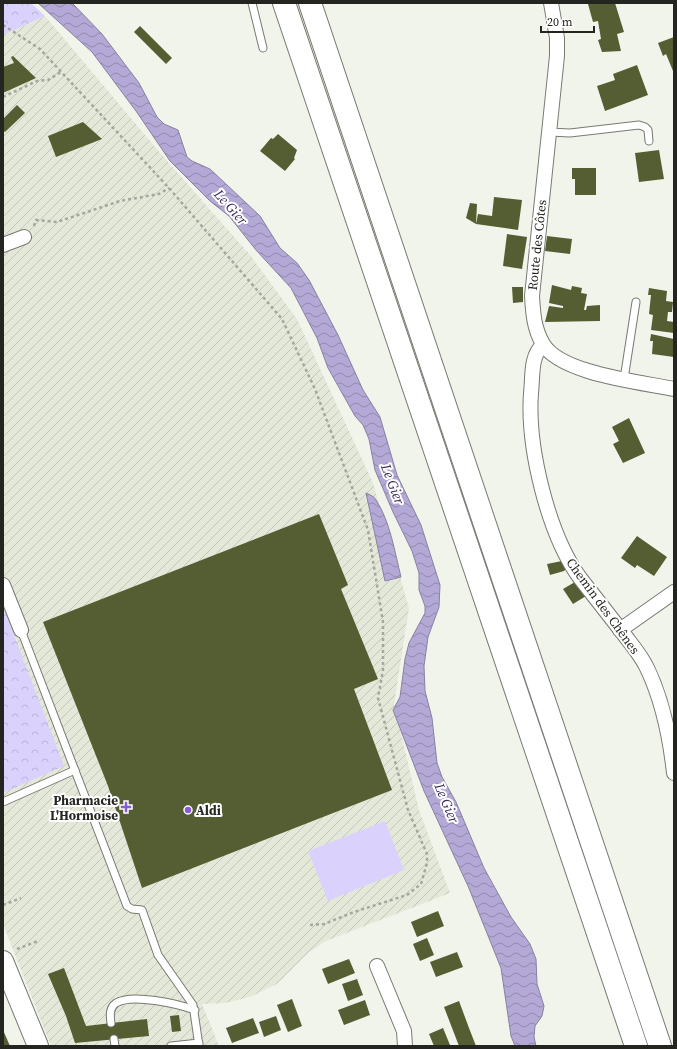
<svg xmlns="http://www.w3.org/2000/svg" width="677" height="1049" viewBox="0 0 677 1049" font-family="'Source Serif 4',serif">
	<defs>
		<pattern id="industrial-furrows" width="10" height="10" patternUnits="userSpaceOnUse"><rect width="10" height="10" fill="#e4e8d8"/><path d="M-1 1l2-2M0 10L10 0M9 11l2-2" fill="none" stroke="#c3c7b9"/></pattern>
		<pattern id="park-crowns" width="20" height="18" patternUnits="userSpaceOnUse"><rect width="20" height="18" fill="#dbd1fd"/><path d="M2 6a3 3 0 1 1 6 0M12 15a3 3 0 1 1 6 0" fill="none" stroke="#bcb3d9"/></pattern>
		<pattern id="water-waves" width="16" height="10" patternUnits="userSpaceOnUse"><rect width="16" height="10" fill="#b4a9d6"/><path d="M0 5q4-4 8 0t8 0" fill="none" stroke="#9289ad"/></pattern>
	</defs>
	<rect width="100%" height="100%" fill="#f1f4eb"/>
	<!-- industrial -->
	<polygon fill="url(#industrial-furrows)" points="45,16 161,154 250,255 297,319 373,483 409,608 394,704 419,810 450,893 326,941 308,953 277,984 250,997 225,1003 202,1004 219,1046 51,1046 3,924 3,35"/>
	<!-- park -->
	<g fill="url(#park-crowns)">
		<polygon points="3,3 31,3 45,16 3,35"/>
		<polygon points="3,606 64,766 3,793"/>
	</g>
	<!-- pitch -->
	<polygon fill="#dbd1fd" points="385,821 404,870 328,901 308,851"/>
	<!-- water -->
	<g fill="url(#water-waves)" stroke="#8981a0">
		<polygon points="38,3 72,3 74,5 102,34 139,83 157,117 164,124 178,130 187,157 192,161 210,169 260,216 280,248 297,263 309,280 338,335 363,390 380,417 397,475 421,525 440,585 439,607 428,637 424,666 425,691 432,718 437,763 442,777 456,802 484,868 511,917 530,944 536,959 537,984 544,1006 542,1016 535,1026 534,1037 536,1046 515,1046 511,1036 501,968 468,886 424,791 393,710 400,697 405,659 409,643 425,613 425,606 419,590 419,573 412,551 393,512 375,470 369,439 363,425 355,416 328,368 317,338 291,288 256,250 229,216 210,201 170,161 136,111 92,52"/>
		<path d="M366,493C370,495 374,496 376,500C390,521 395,553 401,577L385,581Z"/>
	</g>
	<!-- building -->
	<g fill="#555e33">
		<polygon points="615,3 624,32 617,34 621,51 602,52 598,40 601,39 598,21 593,22 588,4"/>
		<polygon points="140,26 172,58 166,64 134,32"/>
		<polygon points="674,37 674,70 673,71 666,54 663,56 658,43"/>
		<polygon points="13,56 36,78 3,93 3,67 14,63 11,57"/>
		<polygon points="637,65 648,95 605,111 597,86 615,80 613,74"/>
		<polygon points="17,105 25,113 5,132 3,130 3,119"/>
		<polygon points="83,122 102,139 56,157 48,136"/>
		<polygon points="278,134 297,150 294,158 295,159 285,171 260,151 271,138 273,139"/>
		<polygon points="659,150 664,179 639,182 635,153"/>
		<polygon points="572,168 596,168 596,195 575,195 575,179 572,179"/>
		<polygon points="494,197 522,200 518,230 476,224 478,214 492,216"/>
		<polygon points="470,203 477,204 476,224 466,218"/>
		<polygon points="507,234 527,237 522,269 503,266"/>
		<polygon points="547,236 572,239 570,254 545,251"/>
		<polygon points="552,285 571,290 572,286 582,288 581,293 587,294 584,310 586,310 587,306 600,305 600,321 545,322 549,306 563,308 563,306 549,303"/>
		<polygon points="512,287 523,287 523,302 513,303"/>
		<polygon points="649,288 667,291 666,301 673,302 672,312 668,312 667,321 674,322 674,333 651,330 653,315 649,314 651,295 648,295"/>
		<polygon points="651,334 674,339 674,357 652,354 653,341 650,341"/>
		<polygon points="629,418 645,453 623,463 613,444 619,441 612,427"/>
		<polygon points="319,514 348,585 341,589 378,679 354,689 392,790 142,888 108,786 43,622"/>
		<polygon points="637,536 667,557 654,576 637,565 635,568 621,558"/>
		<polygon points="562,561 566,569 564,571 550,575 547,564"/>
		<polygon points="575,582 586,596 573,604 563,589"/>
		<polygon points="438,911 444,926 417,937 411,922"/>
		<polygon points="427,938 434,955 420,961 413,944"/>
		<polygon points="457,952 463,967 436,977 430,962"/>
		<polygon points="349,959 355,973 328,984 322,969"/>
		<polygon points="64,968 86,1026 147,1019 149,1036 75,1043 66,1016 48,974"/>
		<polygon points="357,979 363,995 348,1001 342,984"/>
		<polygon points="292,999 302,1026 288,1032 277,1005"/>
		<polygon points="365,1000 370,1015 344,1025 338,1010"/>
		<polygon points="459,1001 469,1028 476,1046 459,1046 444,1007"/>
		<polygon points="179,1015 181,1031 172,1032 170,1016"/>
		<polygon points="276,1016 281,1030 264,1037 259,1022"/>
		<polygon points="253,1018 259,1033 232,1043 226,1028"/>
		<polygon points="443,1028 450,1045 434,1046 429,1034"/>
		<polygon points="3,1030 10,1046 3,1046"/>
	</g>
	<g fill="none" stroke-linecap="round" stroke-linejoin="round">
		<defs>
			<g id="lane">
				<polyline points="252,3 263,48"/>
				<polyline points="549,132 570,133 639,125 645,127 648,130 649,141"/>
				<polyline points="624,379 636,302"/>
				<polyline points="21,630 127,906 132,909 142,910 158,955 193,1005 199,1046"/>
				<polyline points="3,802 75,770"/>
				<path d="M111,1023C110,1016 109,1008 116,1003C132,993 178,1004 195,1010"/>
				<polyline points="114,1039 115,1046"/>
				<polyline points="171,1046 199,1043"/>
			</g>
			<g id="street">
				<path d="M551,3L557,38V56L532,296C533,313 534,329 543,344C561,374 641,382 674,389"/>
				<polyline points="3,245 24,237"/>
				<path d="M543,345C530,356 533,377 531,393C527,447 548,534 580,578C594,596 609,615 623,633C631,644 641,655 647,668C663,701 670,737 674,773"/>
				<polyline points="3,585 21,630"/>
				<polyline points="620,630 674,592"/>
				<polyline points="377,966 404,1031 405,1046"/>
			</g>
			<polyline id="secondary" points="3,961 38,1046"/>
			<g id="highway">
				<polyline points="284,3 636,1046"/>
				<polyline points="310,3 660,1046"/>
			</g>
		</defs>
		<!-- lane casing -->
		<use href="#lane" stroke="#787a72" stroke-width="9"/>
		<!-- street casing -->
		<use href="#street" stroke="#787a72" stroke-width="16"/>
		<!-- secondary casing -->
		<use href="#secondary" stroke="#787a72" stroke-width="22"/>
		<!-- highway casing -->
		<use href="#highway" stroke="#787a72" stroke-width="24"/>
		<!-- path -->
		<g stroke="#a4a69f" stroke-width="2.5" stroke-dasharray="3 3" stroke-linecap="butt">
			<polyline points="3,25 40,49 169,188 282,319 315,389 368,530 383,622 383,670 378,698 408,810 427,854 427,863 421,884 407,895 354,912 324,924 310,925"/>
			<polyline points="3,97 37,81 48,80 61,72"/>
			<polyline points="34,226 36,220 57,222 120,201 159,194 169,188"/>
			<polyline points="3,905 21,898"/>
			<polyline points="17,949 38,941"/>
		</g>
		<!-- lane -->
		<use href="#lane" stroke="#fff" stroke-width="7"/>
		<!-- street -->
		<use href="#street" stroke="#fff" stroke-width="14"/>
		<!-- secondary -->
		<use href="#secondary" stroke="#fff" stroke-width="20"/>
		<!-- highway -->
		<use href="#highway" stroke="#fff" stroke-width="22"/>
	</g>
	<!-- markers -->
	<g fill="#865cd6" stroke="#fff" stroke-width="1.5">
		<path d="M124 801h4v4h4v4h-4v4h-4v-4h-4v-4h4z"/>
		<circle cx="188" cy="810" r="4"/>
	</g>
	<g text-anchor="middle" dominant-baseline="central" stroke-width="4" stroke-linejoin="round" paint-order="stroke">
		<!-- street labels -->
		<g font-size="13" fill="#242421" stroke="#fff">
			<text transform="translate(537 245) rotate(-84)">Route des Côtes</text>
			<text transform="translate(603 606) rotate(54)">Chemin des Chênes</text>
		</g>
		<!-- poi labels -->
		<g font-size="13" font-weight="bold" fill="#242421" stroke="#fff" text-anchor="end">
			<text x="118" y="800">Pharmacie<tspan x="118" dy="15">L'Hormoise</tspan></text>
			<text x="196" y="810" text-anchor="start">Aldi</text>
		</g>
		<!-- water labels -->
		<g font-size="14" font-style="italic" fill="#3d2b63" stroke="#fff">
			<text transform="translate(231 207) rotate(48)">Le Gier</text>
			<text transform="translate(393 484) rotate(69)">Le Gier</text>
			<text transform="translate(447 803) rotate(67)">Le Gier</text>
		</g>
	</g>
	<!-- border -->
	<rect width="677" height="1049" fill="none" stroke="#242421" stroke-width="8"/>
	<!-- scale -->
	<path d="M541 26v6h53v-6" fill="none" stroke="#242421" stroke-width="2"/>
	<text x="547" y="26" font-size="12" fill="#242421" stroke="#ffffff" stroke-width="3" paint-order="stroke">20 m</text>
</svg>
